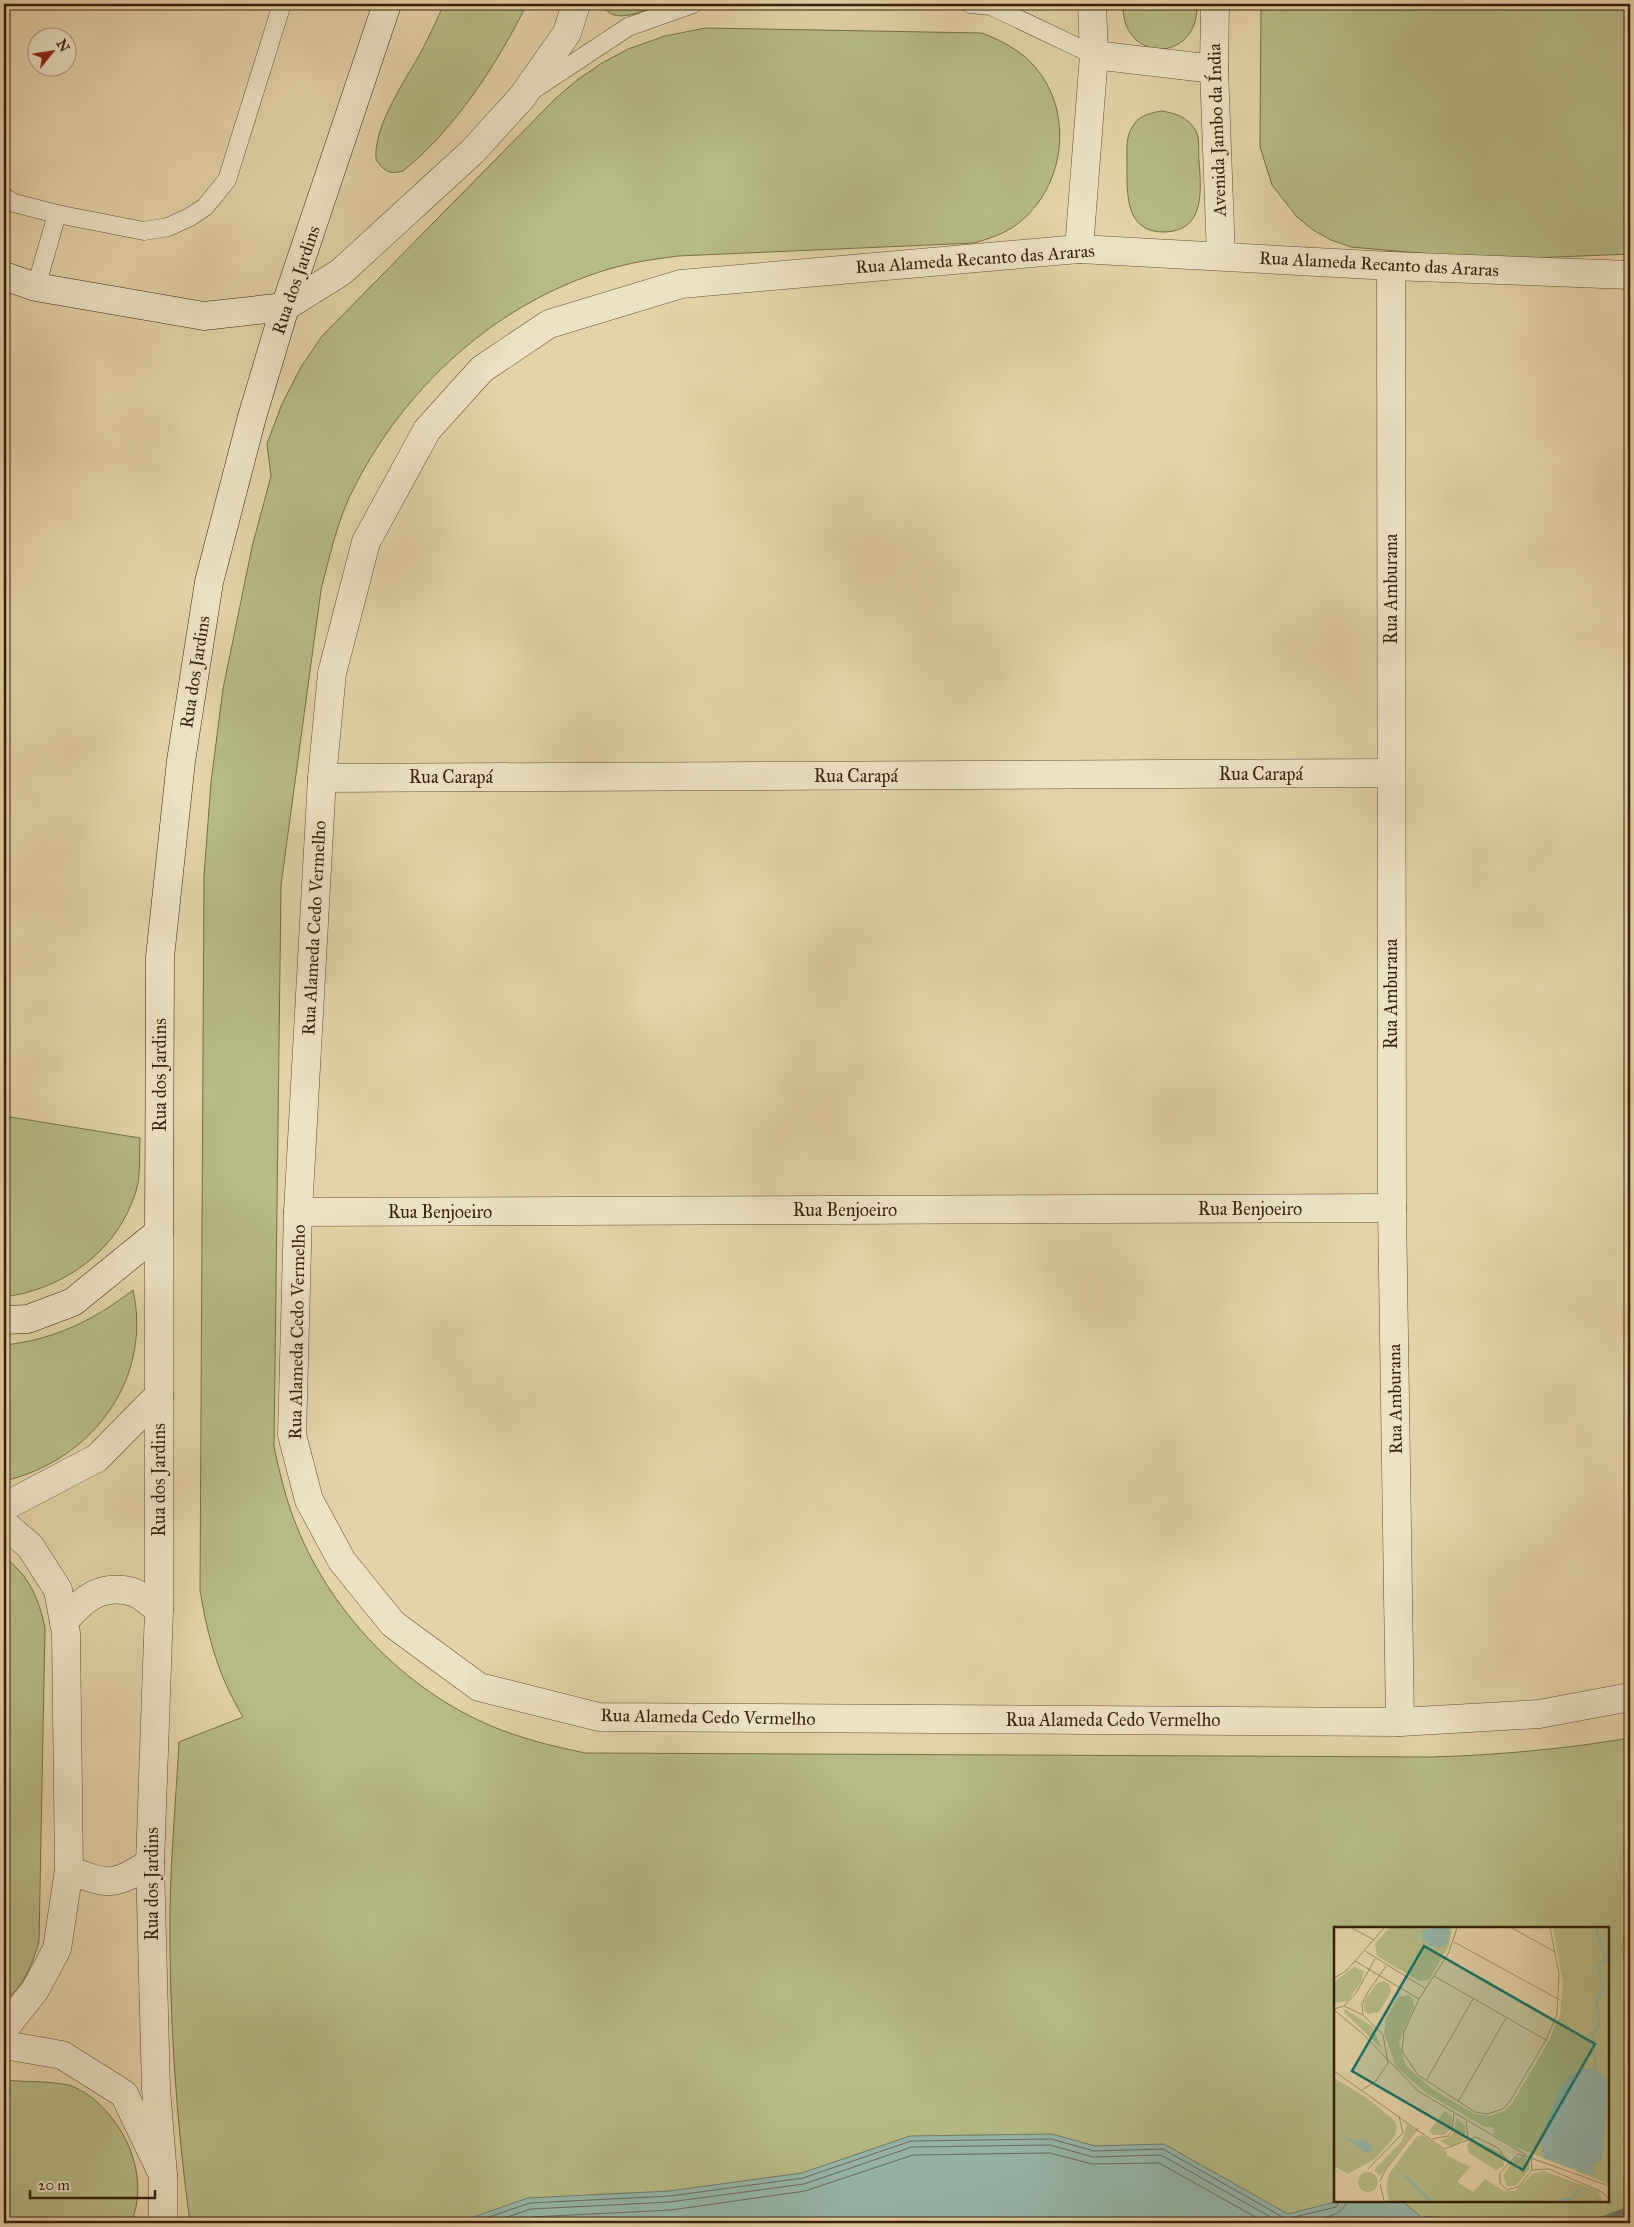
<svg xmlns="http://www.w3.org/2000/svg" width="1634" height="2227" viewBox="0 0 1634 2227" font-family="'IM FELL Great Primer',serif">
	<rect width="100%" height="100%" fill="#e4d3a8"/>
	<filter id="stains"><feTurbulence type="fractalNoise" baseFrequency=".004" numOctaves="4"/><feColorMatrix values="0 0 0 0 .2 0 0 0 0 .09 0 0 0 0 .02 0 0 0 .5 -.17"/></filter>
	<radialGradient id="worn" r=".72"><stop offset=".6" stop-color="#630" stop-opacity="0"/><stop offset="1" stop-color="#630" stop-opacity=".3"/></radialGradient>
	<!-- green -->
	<g fill="#b7bb85" stroke="#776d48" fill-rule="evenodd">
		<path d="M444,4H527C497,64 456,128 403,171C390,175 383,171 376,159C373,126 407,78 422,50C430,35 437,19 444,4Z"/>
		<path d="M603,4H662C646,9 612,28 603,4Z"/>
		<path d="M1123,4H1197C1199,64 1121,64 1123,4Z"/>
		<polygon points="1261,4 1630,4 1630,254 1532,258 1441,255 1351,247 1331,240 1313,230 1297,217 1272,185 1260,147"/>
		<path d="M705,28L982,33C997,39 1012,46 1025,57C1076,101 1069,186 1016,225C1004,234 988,239 974,243L678,256C663,258 648,260 633,263C509,290 404,383 350,496C336,526 329,559 321,590L281,885L274,1447C280,1474 286,1501 297,1527C333,1617 412,1697 504,1731C531,1741 557,1747 585,1753L1432,1757C1499,1755 1564,1749 1630,1738V2223H190C176,2120 169,2013 170,1909C171,1854 176,1798 179,1742L243,1717C218,1675 208,1638 200,1590L204,876L211,782L223,689L252,547L271,476L267,444L282,404L301,367L322,336L555,99L577,80L602,63L628,49L665,36ZM1335,1928H1608V2201H1335Z"/>
		<path d="M1161,111C1175,113 1188,117 1196,131C1200,138 1198,152 1199,161C1201,188 1206,231 1165,232C1124,233 1127,192 1127,163C1127,150 1125,135 1135,123C1141,115 1151,113 1161,111Z"/>
		<path d="M4,1116L140,1138C139,1154 141,1176 136,1191C118,1251 64,1289 4,1297Z"/>
		<path d="M133,1290C153,1380 91,1461 4,1481V1345C54,1340 94,1320 133,1290Z"/>
		<path d="M4,1557C29,1575 39,1599 45,1628L39,1942C32,1965 23,1987 4,2002Z"/>
		<path d="M4,2080C25,2082 49,2081 69,2085C78,2088 89,2095 96,2101C129,2130 149,2180 131,2223H4Z"/>
	</g>
	<!-- water -->
	<polygon fill="#95b7ab" stroke="#6f7a6b" points="1052,2134 1095,2146 1164,2144 1288,2214 1339,2201 1402,2201 1427,2222 456,2223 528,2198 669,2191 802,2173 910,2136"/>
	<g fill="none" stroke-linecap="round" stroke-linejoin="round">
		<!-- shore -->
		<g stroke="#666b5a" stroke-width="1">
			<polyline points="471,2223 530,2203 670,2196 803,2178 911,2141 1051,2139 1094,2151 1163,2149 1286,2219 1336,2207 1340,2201"/>
			<polyline points="490,2223 531,2209 670,2202 804,2184 912,2147 1050,2145 1093,2157 1161,2155 1281,2223"/>
			<polyline points="513,2223 532,2217 671,2210 805,2191 913,2155 1050,2153 1092,2164 1159,2163 1266,2223"/>
			<path d="M1297,2223C1311,2220 1344,2218 1347,2201"/>
		</g>
		<!-- stream -->
		<g stroke="#6f7a6b" stroke-width="12">
			<polyline points="1427,2222 1443,2223"/>
			<polyline points="1601,2223 1630,2212"/>
		</g>
		<defs>
			<g id="lane">
				<polyline points="970,4 991,6 1094,55"/>
				<polyline points="533,90 628,27 693,4"/>
				<polyline points="4,197 14,203 57,214 144,231 168,227 190,217 205,207 227,180 282,4"/>
				<polyline points="36,287 57,214"/>
			</g>
			<g id="street">
				<polyline points="1215,4 1214,69 1221,256"/>
				<polyline points="1094,55 1214,69"/>
				<polyline points="1079,249 1094,55 1092,4"/>
				<polyline points="1391,266 1392,1208 1400,1722"/>
				<polyline points="1630,275 1391,266 1079,249 681,284 549,324 482,369 427,430 366,542 332,673 322,778 298,1212 292,1435 309,1500 342,1561 393,1624 479,1687 599,1717 1400,1722 1539,1714 1630,1697"/>
				<polyline points="285,307 341,272 473,151 522,97 567,33 576,4"/>
				<polyline points="322,778 1390,773"/>
				<polyline points="298,1212 1392,1208"/>
				<polyline points="159,1232 159,1610 150,1863 156,2089 163,2175"/>
				<polyline points="4,1507 97,1458 159,1395"/>
				<polyline points="4,1524 30,1546 58,1590 66,1633 69,1870 57,1949 35,1990 4,2029"/>
				<path d="M64,1622C82,1599 102,1583 133,1592C142,1595 151,1604 159,1610"/>
				<path d="M69,1870C109,1885 113,1887 150,1863"/>
				<polyline points="4,2045 62,2055 124,2094 163,2175 163,2223"/>
			</g>
			<g id="secondary">
				<polyline points="4,276 36,287 204,316 285,307"/>
				<polyline points="4,1320 28,1319 73,1302 159,1232 160,957 181,761 209,582 252,417 285,307 387,4"/>
			</g>
		</defs>
		<!-- lane casing -->
		<use href="#lane" stroke="#624c32" stroke-width="19"/>
		<!-- street casing -->
		<use href="#street" stroke="#624c32" stroke-width="29"/>
		<!-- secondary casing -->
		<use href="#secondary" stroke="#371f0a" stroke-width="29"/>
		<!-- lane -->
		<use href="#lane" stroke="#ede2c6" stroke-width="18"/>
		<!-- street -->
		<use href="#street" stroke="#ede2c6" stroke-width="28"/>
		<!-- secondary -->
		<use href="#secondary" stroke="#ede2c6" stroke-width="28"/>
	</g>
	<g text-anchor="middle" dominant-baseline="central" stroke-width="4" stroke-linejoin="round" paint-order="stroke">
		<!-- street labels -->
		<g font-size="18" fill="#371f0a" stroke="#ede2c6">
			<text transform="translate(1217 130) rotate(-92)">Avenida Jambo da Índia</text>
			<text transform="translate(975 259) rotate(-4)">Rua Alameda Recanto das Araras</text>
			<text transform="translate(1379 264) rotate(3)">Rua Alameda Recanto das Araras</text>
			<text transform="translate(296 280) rotate(-71)">Rua dos Jardins</text>
			<text transform="translate(1391 589) rotate(-90)">Rua Amburana</text>
			<text transform="translate(195 672) rotate(-81)">Rua dos Jardins</text>
			<text x="1261" y="774">Rua Carapá</text>
			<text x="856" y="776">Rua Carapá</text>
			<text x="451" y="777">Rua Carapá</text>
			<text transform="translate(314 928) rotate(-87)">Rua Alameda Cedo Vermelho</text>
			<text transform="translate(1391 994) rotate(-90)">Rua Amburana</text>
			<text transform="translate(160 1075) rotate(-90)">Rua dos Jardins</text>
			<text x="1250" y="1209">Rua Benjoeiro</text>
			<text x="845" y="1210">Rua Benjoeiro</text>
			<text x="440" y="1212">Rua Benjoeiro</text>
			<text transform="translate(297 1332) rotate(-89)">Rua Alameda Cedo Vermelho</text>
			<text transform="translate(1395 1399) rotate(-91)">Rua Amburana</text>
			<text transform="translate(159 1480) rotate(-90)">Rua dos Jardins</text>
			<text transform="translate(708 1717) rotate(1)">Rua Alameda Cedo Vermelho</text>
			<text x="1113" y="1720">Rua Alameda Cedo Vermelho</text>
			<text transform="translate(152 1884) rotate(-90)">Rua dos Jardins</text>
		</g>
	</g>
	<!-- overview -->
	<g transform="translate(1334 1927)">
		<rect width="275" height="275" fill="#e4d3a8"/>
		<path d="M55,1H118L115,18L95,53L85,54L43,29L41,17ZM219,1H275V257L179,219L159,207L160,201L149,199L94,167L62,140L50,106L52,91L64,70L75,68L79,73L80,80L65,115L72,139L98,162L141,187L156,189L170,184L178,177L216,112L226,88L229,56ZM20,40L30,44L27,55L14,74L0,76V55ZM49,54L55,57L57,65L45,85L34,87L30,83V75L42,57ZM11,82L38,99L48,122L10,85ZM0,151L33,171L60,193L63,200L60,210L41,232L14,247L0,239ZM111,184L118,190L117,202L110,208H99L95,204ZM123,191L131,199V212L118,219L113,218L107,214L119,207ZM73,197L81,203L46,249L40,243L68,214ZM88,208L113,225L112,228L136,240L123,255L139,265L151,252L170,264H181L198,247L210,244L264,264L269,274H55L52,259L55,247L82,210ZM138,212L169,227L170,239L162,243L135,226L133,218ZM189,229L195,234L196,242L182,259H173L169,249L181,231ZM24 255a10 10 0 1 1 20 0a10 10 0 1 1-20 0Z" fill="#b7bb85"/>
		<path d="M100,1H114L116,4L113,17L105,21L97,20L88,12L89,4ZM251,133V142L261,141L275,155L268,233L260,237L261,247L257,248L209,231L207,213L222,169L234,150L245,143ZM5,207L22,214L30,212L37,218L38,225H31Z" fill="#95b7ab"/>
		<path fill="none" stroke="#95b7ab" stroke-width="2.5" d="M260,117L261,142M251,133L259,123V108L265,98L263,72L269,62L264,39L271,33L262,1M70,248L96,274M223,274L239,271L246,262"/>
		<path fill="none" stroke="#9f8b69" stroke-width="1" d="M18,1L40,13M123,1L114,27L85,72L70,105L68,124L84,148L141,185L153,187L169,182L176,174L212,113L223,87L225,46L216,1M178,1L221,25M120,15L226,73M31,24L92,62M21,34L85,72M100,49L212,113M0,51L12,44L50,1M10,79L22,66L41,32M0,82L10,79L29,88L49,108L54,136L42,154L28,163M0,83L29,107L84,164L192,228M29,87L28,77L34,65L52,39M0,144L110,222L142,210L164,221L174,235M92,154L139,72M124,175L172,91M132,194L134,212M98,212L114,209L118,204L120,186M184,227L197,231L198,243L184,260L173,263L166,256V246ZM197,231L275,259M34,242L69,206L65,189M198,243L215,242L268,265L275,272M46,254L52,242L84,201M46,257L50,274"/>
		<path fill="#0f766e" fill-opacity="0.15" stroke="#0f766e" stroke-width="2.5" d="M90,19L261,117L189,243L18,144Z"/>
		<rect width="275" height="275" fill="none" stroke="#371f0a" stroke-width="2.5"/>
	</g>
	<!-- margin -->
	<rect width="1634" height="2227" fill="none" stroke="#e4d3a8" stroke-width="20"/>
	<rect x="5" y="5" width="1624" height="2217" fill="none" stroke="#371f0a" stroke-width="2.5"/>
	<rect x="10" y="10" width="1614" height="2207" fill="none" stroke="#371f0a"/>
	<!-- north arrow -->
	<g transform="translate(52 52) rotate(60)"><circle r="24" fill="#ede2c6" stroke="#a4947b"/>
	<path d="M0-4L9 19L0 12L-9 19Z" fill="#8f2418"/>
	<text y="-8" font-size="14" font-weight="bold" text-anchor="middle" fill="#371f0a">N</text>
	</g>
	<!-- scale -->
	<path d="M30 2190v8h125v-8" fill="none" stroke="#371f0a" stroke-width="2.5"/>
	<text x="38" y="2190" font-size="15" fill="#371f0a" stroke="#ede2c6" stroke-width="4" paint-order="stroke">20 m</text>
	<rect width="100%" height="100%" filter="url(#stains)"/>
	<rect width="100%" height="100%" fill="url(#worn)"/>
</svg>
